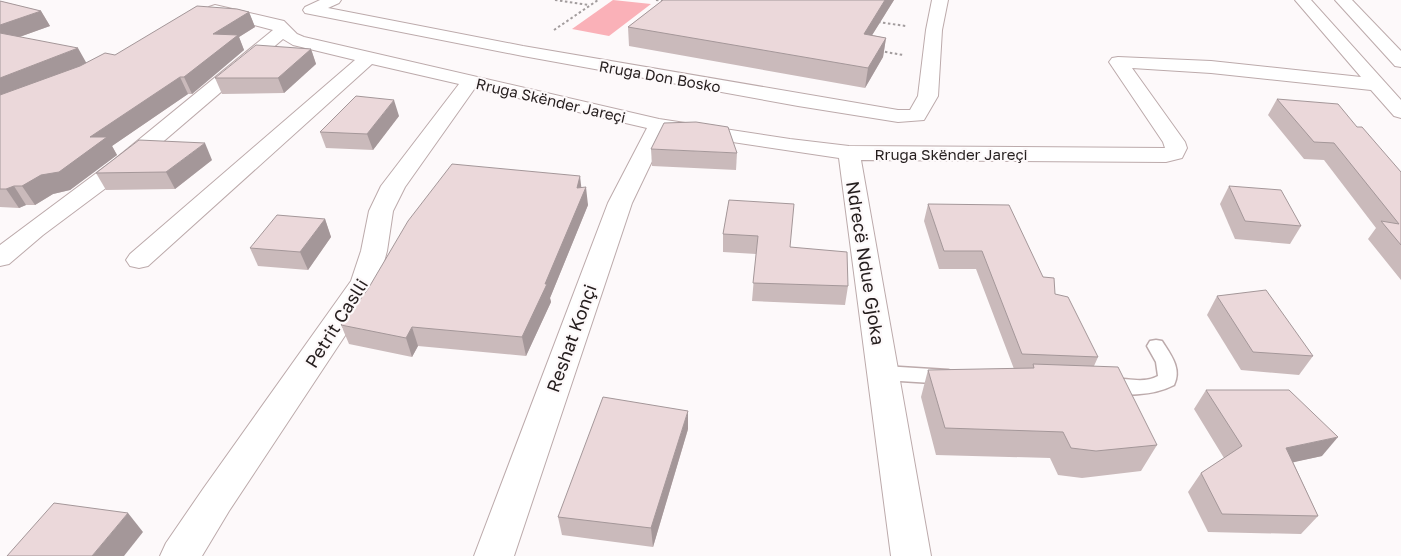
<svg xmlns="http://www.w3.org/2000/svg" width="1401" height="556" viewBox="0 0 1401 556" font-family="'Golos Text',sans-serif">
	<rect width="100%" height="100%" fill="#fdf9fa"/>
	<!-- green -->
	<polygon fill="#fab1b8" points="613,0 651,4 609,36 572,29"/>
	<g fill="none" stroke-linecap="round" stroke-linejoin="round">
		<defs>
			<g id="service">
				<path d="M1156,340L1162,341C1171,355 1182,369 1174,385C1153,396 1123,397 1100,390L1098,385L1100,380C1119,374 1140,386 1158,376L1156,362L1147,346L1150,341Z"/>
				<polygon points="884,366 948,370 955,372 957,377 955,382 948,384 884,380 877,378 875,373 877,368"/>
			</g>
			<g id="minor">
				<polygon points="320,0 341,0 339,3 328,8 523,46 898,110 910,110 918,96 926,30 932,0 948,0 942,30 938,96 924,120 898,122 798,106 523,56 305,13 303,10 305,7"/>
				<polygon points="1295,0 1311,0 1401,100 1401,118 1394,116 1371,90 1211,73 1132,68 1185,142 1187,148 1182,158 1166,162 861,160 931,556 891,556 839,158 666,132 632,203 514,556 474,556 608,203 647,128 475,88 405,187 393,211 387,251 379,281 354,322 229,511 202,556 160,556 166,543 203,489 351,281 361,251 369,211 381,186 459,84 372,64 148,266 139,268 130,266 126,260 130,254 355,60 293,45 283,39 130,170 43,235 9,264 0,266 0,245 114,160 273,30 209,13 207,10 209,7 215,5 284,21 297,34 304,37 659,119 790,139 849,146 1165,148 1163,142 1109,62 1112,58 1118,57 1211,61 1361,77"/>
			</g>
			<polygon id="tertiary" points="1335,0 1352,0 1401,51 1401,67 1395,66"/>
		</defs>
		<!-- service casing -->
		<use href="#service" stroke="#bcaaab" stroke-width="3"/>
		<!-- minor casing -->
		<use href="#minor" stroke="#bcaaab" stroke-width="2"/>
		<!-- tertiary casing -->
		<use href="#tertiary" stroke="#bcaaab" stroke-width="2"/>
		<!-- path -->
		<g stroke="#a29c9d" stroke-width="2" stroke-dasharray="2.5 2.5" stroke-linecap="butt">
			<polyline points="555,0 589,5"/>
			<polyline points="656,0 664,1"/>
			<polyline points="878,22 906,26"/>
			<polyline points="554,30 598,0"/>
			<polyline points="880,51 903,55"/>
		</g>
		<!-- service -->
		<use href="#service" fill="#fff" fill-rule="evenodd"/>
		<!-- minor -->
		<use href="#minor" fill="#fff" fill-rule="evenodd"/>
		<!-- tertiary -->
		<use href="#tertiary" fill="#fff" fill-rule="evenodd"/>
	</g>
	<!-- wall -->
	<g fill="#cababb">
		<polygon points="663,0 894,0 872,35 886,38 883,57 865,88 629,46 628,27"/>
		<polygon points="0,1 41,11 50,26 19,37 86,63 115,55 249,12 255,27 239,37 244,50 192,94 188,94 112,146 117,155 70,190 53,194 35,205 26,205 19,208 0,207"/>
		<polygon points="311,49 316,64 284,93 222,94 215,78"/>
		<polygon points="1277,99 1357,127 1401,172 1401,280 1368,239 1376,228 1324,160 1304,159 1268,115"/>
		<polygon points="399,116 373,150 326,148 320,132"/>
		<polygon points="651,149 737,153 736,170 652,166"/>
		<polygon points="212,160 175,189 106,190 96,173"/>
		<polygon points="1229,186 1301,226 1290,244 1235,239 1220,204"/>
		<polygon points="581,187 588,205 550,298 551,302 526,356 418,346 412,357 349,344 341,325 368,289"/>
		<polygon points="729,200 790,247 848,286 845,305 752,301 756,254 723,252 723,234"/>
		<polygon points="928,204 1043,277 1098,357 1094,366 1157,445 1141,471 1082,478 1058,475 1050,458 936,455 921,397 928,370 1014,369 976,269 939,269 924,221"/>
		<polygon points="325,219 331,237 308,270 258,266 250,248"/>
		<polygon points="1217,296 1313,356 1299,375 1241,370 1207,315"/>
		<polygon points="1206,390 1322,456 1293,462 1318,516 1301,534 1208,532 1188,492 1201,473 1224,458 1194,409"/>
		<polygon points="688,429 653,547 562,535 558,517"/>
	</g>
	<!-- shaded-wall -->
	<g fill="#a49799">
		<polygon points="885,0 894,0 861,53 864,34"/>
		<polygon points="41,11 50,26 0,44 0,25"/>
		<polygon points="249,12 255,27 239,37 244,50 192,94 184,77 213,34"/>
		<polygon points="886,38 883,57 865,88 868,68"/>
		<polygon points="78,48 87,64 0,99 0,78"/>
		<polygon points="311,49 316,64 284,93 278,78"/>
		<polygon points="180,77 188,94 112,146 117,155 70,190 53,194 35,205 22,186 90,137"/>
		<polygon points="394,100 399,116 373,150 367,134"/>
		<polygon points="205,143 212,160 175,189 166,172"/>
		<polygon points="580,176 582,193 586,187 588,205 550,298 551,302 526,356 522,337 545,284"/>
		<polygon points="14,186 26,205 19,208 6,189"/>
		<polygon points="325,219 331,237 308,270 300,252"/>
		<polygon points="412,327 418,346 412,357 406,338"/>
		<polygon points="688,411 688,429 653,547 651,528"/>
		<polygon points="1338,437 1322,456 1272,467 1286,448"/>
		<polygon points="128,513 143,532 124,556 92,556"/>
	</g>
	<!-- building -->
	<g fill="#ebd8da" stroke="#a49799">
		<polygon points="663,0 885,0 864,34 886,38 868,68 628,27"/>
		<polygon points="0,1 41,11 0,25"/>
		<polygon points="197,6 237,9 249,12 213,34 238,35 184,77 180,77 90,137 107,137 59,172 41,175 22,186 14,186 6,189 0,189 0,95 80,66 105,53 115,55"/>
		<polygon points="0,33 78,48 0,78"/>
		<polygon points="256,45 311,49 278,78 215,78"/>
		<polygon points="356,96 394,100 367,134 320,132"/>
		<polygon points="1277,99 1338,104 1357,127 1362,127 1401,172 1401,245 1381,221 1399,224 1334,143 1314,142"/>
		<polygon points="696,122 728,127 737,153 651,149 664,123"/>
		<polygon points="139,140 205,143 166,172 96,173"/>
		<polygon points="452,164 580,176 577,188 586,187 545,284 547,284 522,337 412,327 406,338 341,325 368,289 408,221"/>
		<polygon points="1229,186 1281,190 1301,226 1245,221"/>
		<polygon points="729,200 794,204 790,247 847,252 848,286 753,283 758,236 723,234"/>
		<polygon points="928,204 1009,205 1043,277 1054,278 1055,294 1068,297 1098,357 1022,354 982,251 944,251"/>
		<polygon points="277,215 325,219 300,252 250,248"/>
		<polygon points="1266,290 1313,356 1253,352 1217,296"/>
		<polygon points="1033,364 1118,367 1157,445 1096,451 1071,448 1063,432 945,428 928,370 1034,368"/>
		<polygon points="1206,390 1289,390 1338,437 1286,448 1318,516 1222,514 1201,473 1242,446"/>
		<polygon points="603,397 688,411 651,528 558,517"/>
		<polygon points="54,503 128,513 92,556 7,556"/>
	</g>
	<g text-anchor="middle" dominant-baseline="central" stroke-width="4.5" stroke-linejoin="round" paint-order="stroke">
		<!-- far-street labels -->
		<g font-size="15" fill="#251e1e" stroke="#fdf9fa">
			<text transform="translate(660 76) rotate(10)">Rruga Don Bosko</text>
			<text transform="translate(551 100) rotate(13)">Rruga Skënder Jareçi</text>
			<text x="951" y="154">Rruga Skënder Jareçi</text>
		</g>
		<!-- street labels -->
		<g font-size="18" fill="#251e1e" stroke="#fdf9fa">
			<text transform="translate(866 263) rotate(81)">Ndrecë Ndue Gjoka</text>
			<text transform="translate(336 323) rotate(-58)">Petrit Caslli</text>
			<text transform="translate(571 338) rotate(-70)">Reshat Konçi</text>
		</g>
	</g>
</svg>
